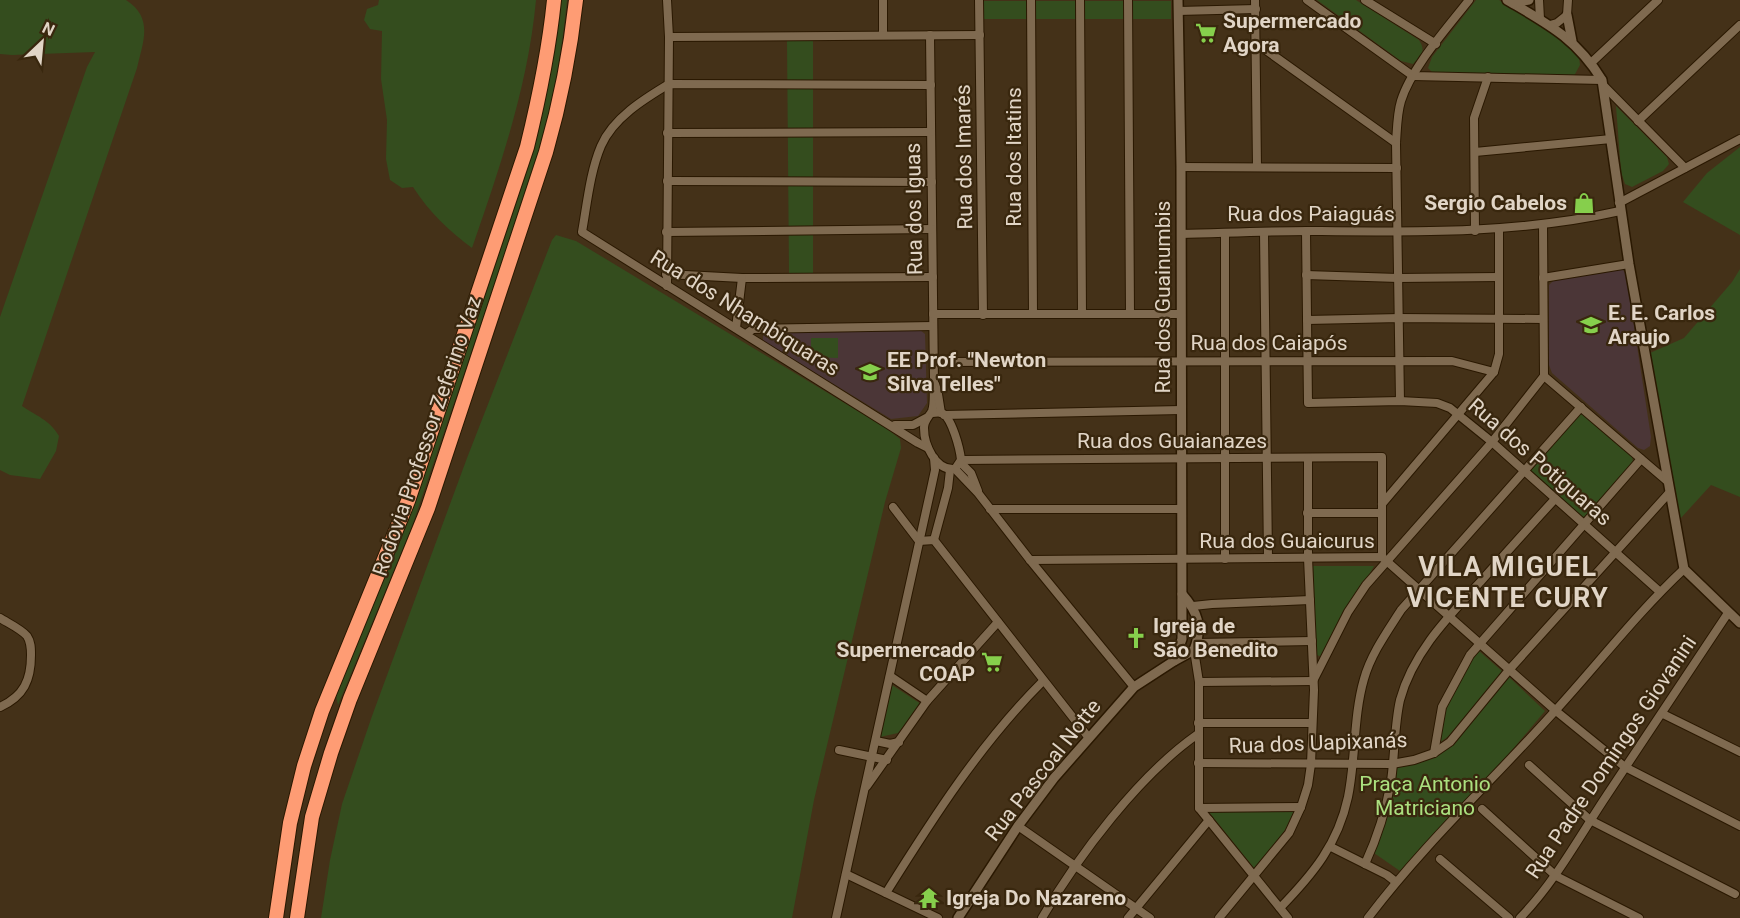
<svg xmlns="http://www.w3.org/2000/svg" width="1740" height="918" viewBox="0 0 1740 918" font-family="Roboto,sans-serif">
	<rect width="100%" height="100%" fill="#443118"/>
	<!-- education -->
	<g fill="#4b3637">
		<polygon points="1617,269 1623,270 1626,274 1651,437 1650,446 1644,450 1638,448 1552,373 1549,365 1549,285 1554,280"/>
		<polygon points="920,330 925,334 927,403 918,416 891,419 763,341 763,332"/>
	</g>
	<!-- green -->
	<g fill="#344d1e">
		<path d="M0,0H126C154,18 143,42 137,68L22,406C36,416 49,419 59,436L56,451L40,479L10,475L0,470V317L87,67L95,52L12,55L0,54Z"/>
		<path d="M379,0H536C528,87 500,167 472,248C449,231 429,212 413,187L402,188L390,180L386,159L387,120L381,79L382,31L370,29L364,20L367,9L378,5Z"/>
		<path d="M559,0H567C562,53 552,106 538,157L411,529L338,705L335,691L490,270Z"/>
		<path d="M1317,0H1356L1419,40C1426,51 1422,55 1413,64L1401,61Z"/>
		<polygon points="1476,0 1499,0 1563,39 1579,57 1580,65 1574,76 1434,74 1428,68 1432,57"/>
		<rect x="984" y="1" width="187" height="18"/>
		<polygon points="787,41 813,41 813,274 789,274"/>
		<polygon points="1616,106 1667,157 1669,164 1663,171 1632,187 1625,184 1621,172"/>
		<polygon points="1740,147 1740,235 1683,202 1707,173"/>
		<polygon points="556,235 576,241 886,428 900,439 901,448 885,502 814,800 792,918 321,918 330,860 342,804 372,716 467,458 552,240"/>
		<polygon points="1740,269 1740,497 1711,485 1680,519 1650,353 1684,338 1732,282"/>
		<polygon points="811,338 838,338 838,358 811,357"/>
		<polygon points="1582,413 1632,456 1633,462 1631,469 1591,514 1583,517 1577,515 1534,477 1531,471 1534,462 1578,414"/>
		<polygon points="1313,566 1374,566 1324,657 1316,655"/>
		<polygon points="1479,651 1503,672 1453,733 1439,743 1446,703 1470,660"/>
		<polygon points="1509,677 1545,711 1508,755 1400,871 1374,853 1391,806 1397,766 1448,747"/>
		<polygon points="892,685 921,704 898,733 880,737"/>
		<polygon points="1208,811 1294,811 1284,832 1254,868"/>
	</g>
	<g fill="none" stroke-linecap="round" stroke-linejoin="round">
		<defs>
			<g id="minor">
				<polyline points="883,0 883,35"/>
				<polyline points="979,0 983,315"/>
				<polyline points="1031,0 1033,314"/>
				<polyline points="1080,0 1082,314"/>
				<polyline points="1128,0 1130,314"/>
				<polyline points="1255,0 1257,167"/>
				<polyline points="1307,0 1413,76 1602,80"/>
				<polyline points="1365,0 1436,44"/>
				<polyline points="1539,0 1540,19"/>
				<polyline points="1178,11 1256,9"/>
				<polyline points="1550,25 1557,23 1567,15 1568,0"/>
				<path d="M930,35L934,383C933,391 935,403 932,411C929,417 924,420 924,428C924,444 935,471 955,469L961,460C960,449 952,418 942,413C939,412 935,413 931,413"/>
				<polyline points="669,37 980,35"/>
				<polyline points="1256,43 1396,143"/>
				<polyline points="1591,63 1658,0"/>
				<polyline points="1604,86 1685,168"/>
				<polyline points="1638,121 1740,25"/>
				<polyline points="667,133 931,132"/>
				<polyline points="1475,152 1611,139"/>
				<polyline points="1181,167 1397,168"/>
				<polyline points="667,181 932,182"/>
				<polyline points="1619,203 1740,139"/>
				<polyline points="1306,231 1308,403 1400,401 1437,403 1450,408 1492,442 1659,591"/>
				<polyline points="1475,231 1474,118 1488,77"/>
				<polyline points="666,232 932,229"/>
				<polyline points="1264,232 1268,558"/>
				<polyline points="1225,233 1225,559"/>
				<path d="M1181,234C1224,233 1267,231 1309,231C1414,232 1518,234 1620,211"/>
				<polyline points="666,274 742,278 933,277"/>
				<polyline points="1306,275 1398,278 1499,277"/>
				<polyline points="1543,278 1629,264"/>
				<polyline points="667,286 669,37 667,0"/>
				<polyline points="933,314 1180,314"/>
				<polyline points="1307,320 1400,318 1543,319"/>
				<polyline points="736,328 742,278"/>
				<polyline points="746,334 753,329 933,326"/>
				<polyline points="934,362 1452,361 1494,372"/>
				<polyline points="1544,376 1667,481"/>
				<polyline points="935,384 938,394 941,413"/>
				<path d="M1400,401L1396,143C1397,129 1397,114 1401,101C1411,68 1448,27 1469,0"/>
				<polyline points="944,415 1181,410"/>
				<polyline points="895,425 913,425 926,418"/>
				<path d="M928,448L918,443L582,232C587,204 590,172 601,146C613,118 644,99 669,84L931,85"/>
				<polyline points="961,460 1382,457 1382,557"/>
				<polyline points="961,463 971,473 978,491"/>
				<polyline points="955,469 978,493 1030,560 1134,687"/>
				<polyline points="1382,504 1494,372 1499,354 1499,229"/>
				<polyline points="893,507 919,541"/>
				<polyline points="990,509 1181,509"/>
				<polyline points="1307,513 1381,513"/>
				<polyline points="934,540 948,488 950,470"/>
				<polyline points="919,541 934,540 1089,738"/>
				<polyline points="1030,560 1382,557 1556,711 1625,767 1740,826"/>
				<polyline points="1193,606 1212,604 1310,600"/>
				<path d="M0,618C8,623 21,629 27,636C31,642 31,648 31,655C31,680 24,696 0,707"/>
				<polyline points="1197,643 1312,641"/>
				<polyline points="1194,650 1199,682 1199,808 1288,918"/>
				<polyline points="890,676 927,701"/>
				<polyline points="1313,681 1348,612 1366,585 1492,442 1544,376 1543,224"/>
				<polyline points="1199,682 1313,681"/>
				<polyline points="1663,714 1740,752"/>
				<polyline points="1198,723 1312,723"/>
				<polyline points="876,741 890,744 899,742"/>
				<polyline points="839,750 887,760"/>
				<polyline points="1434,753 1442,707 1470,655 1641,459"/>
				<polyline points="1198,763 1392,764 1414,760 1434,753 1450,742 1509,670 1669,493"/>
				<polyline points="1529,765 1590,820 1735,894"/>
				<polyline points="867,786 927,701 998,622"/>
				<polyline points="1199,808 1301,807"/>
				<polyline points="1482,809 1556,876 1639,918"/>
				<polyline points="1018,826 1150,918"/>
				<polyline points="1331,847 1387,875 1396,882"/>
				<polyline points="1440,859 1509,918"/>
				<path d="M1365,864C1377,838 1386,810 1391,781C1395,754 1394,727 1400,700C1413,652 1449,616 1482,580C1506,553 1530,526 1555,499"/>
				<polyline points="846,874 938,918"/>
				<path d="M886,893C933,818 980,744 1043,681"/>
				<path d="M1280,908C1313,874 1338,844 1348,797C1356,758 1353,717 1364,679C1371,654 1387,632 1401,610L1581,407"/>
				<polyline points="836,918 932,484 935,470 934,458"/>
				<path d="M1042,918C1078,856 1139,775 1198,734"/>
				<polyline points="1128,918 1209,820"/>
				<polyline points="1219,918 1289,833 1301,807 1308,785 1311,764 1314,690 1308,558 1308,458"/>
				<path d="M1368,918C1424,844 1493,780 1555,711C1598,664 1637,613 1684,569"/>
				<path d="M1520,918C1555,882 1579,837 1607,795C1647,734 1688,674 1728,613"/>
			</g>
			<g id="tertiary">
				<path d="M1507,0C1548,24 1576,38 1602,80L1629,264L1684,569L1740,623"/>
				<polyline points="1513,3 1529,0"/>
				<polyline points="1567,15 1572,41"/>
				<polyline points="1174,661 1182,639 1181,167 1178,0"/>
				<path d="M958,918L1018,826L1054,778L1134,687L1174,661L1194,650C1203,627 1198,612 1182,594"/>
			</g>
			<g id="motorway">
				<path d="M276,918L290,823L304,766L322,711L408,501L527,147C539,98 549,50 554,0"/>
				<path d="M297,918L312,817L331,753L350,699L428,508L546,152C561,100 570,54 576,0"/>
			</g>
		</defs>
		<!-- minor casing -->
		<use href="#minor" stroke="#2a1801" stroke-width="10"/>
		<!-- tertiary casing -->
		<use href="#tertiary" stroke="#2a1801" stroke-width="12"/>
		<!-- motorway casing -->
		<use href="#motorway" stroke="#2a1801" stroke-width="16"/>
		<!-- minor -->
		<use href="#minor" stroke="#7f6a50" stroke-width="8"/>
		<!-- tertiary -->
		<use href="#tertiary" stroke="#7f6a50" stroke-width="9"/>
		<!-- motorway -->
		<use href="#motorway" stroke="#fe9c74" stroke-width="14"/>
	</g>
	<!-- icons -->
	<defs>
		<symbol id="supermarket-bare" viewBox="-9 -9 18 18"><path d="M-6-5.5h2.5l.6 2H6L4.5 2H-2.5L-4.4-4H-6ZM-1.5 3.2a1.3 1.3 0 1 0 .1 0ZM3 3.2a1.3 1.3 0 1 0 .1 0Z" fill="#86cf4c" stroke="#39270e" stroke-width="2.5" paint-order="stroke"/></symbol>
		<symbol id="shop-bare" viewBox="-9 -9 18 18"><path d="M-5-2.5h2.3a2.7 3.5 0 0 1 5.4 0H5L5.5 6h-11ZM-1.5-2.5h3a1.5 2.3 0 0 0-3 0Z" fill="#86cf4c" stroke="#39270e" stroke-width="2.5" paint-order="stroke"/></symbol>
		<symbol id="school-bare" viewBox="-9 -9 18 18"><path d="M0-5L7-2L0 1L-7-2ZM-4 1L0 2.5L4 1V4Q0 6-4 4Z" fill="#86cf4c" stroke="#39270e" stroke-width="2.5" paint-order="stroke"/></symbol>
		<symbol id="church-bare" viewBox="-9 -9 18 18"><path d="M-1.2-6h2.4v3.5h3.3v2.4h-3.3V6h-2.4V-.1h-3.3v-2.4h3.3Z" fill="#86cf4c" stroke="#39270e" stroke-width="2.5" paint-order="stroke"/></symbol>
		<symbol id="temple-bare" viewBox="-9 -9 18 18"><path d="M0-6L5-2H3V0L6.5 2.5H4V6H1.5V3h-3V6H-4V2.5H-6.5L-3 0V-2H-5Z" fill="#86cf4c" stroke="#39270e" stroke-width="2.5" paint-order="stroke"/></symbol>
	</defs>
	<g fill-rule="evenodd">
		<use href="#supermarket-bare" x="1191" y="18" width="30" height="30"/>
		<use href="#shop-bare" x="1569" y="188" width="30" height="30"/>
		<use href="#school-bare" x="1576" y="310" width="30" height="30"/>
		<use href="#school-bare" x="855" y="357" width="30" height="30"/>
		<use href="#church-bare" x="1121" y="623" width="30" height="30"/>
		<use href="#supermarket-bare" x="977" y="647" width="30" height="30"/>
		<use href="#temple-bare" x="914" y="883" width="30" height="30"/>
	</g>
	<g text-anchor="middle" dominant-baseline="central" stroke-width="4.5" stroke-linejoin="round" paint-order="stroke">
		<!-- poi labels -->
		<g font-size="21" font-weight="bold" fill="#e1d5c6" stroke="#39270e" text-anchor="start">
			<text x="1223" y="21">Supermercado<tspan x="1223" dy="24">Agora</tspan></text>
			<text x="1567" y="203" text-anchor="end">Sergio Cabelos</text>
			<text x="1608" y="313">E. E. Carlos<tspan x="1608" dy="24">Araujo</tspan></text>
			<text x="887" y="360">EE Prof. "Newton<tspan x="887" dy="24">Silva Telles"</tspan></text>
			<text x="1153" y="626">Igreja de<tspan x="1153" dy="24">São Benedito</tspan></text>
			<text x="975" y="650" text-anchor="end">Supermercado<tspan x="975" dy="24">COAP</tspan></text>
			<text x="946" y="898">Igreja Do Nazareno</text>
		</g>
		<!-- street labels -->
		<g font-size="21" fill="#e1d5c6" stroke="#39270e">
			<text transform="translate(964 157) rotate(-91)">Rua dos Imarés</text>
			<text transform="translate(1014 157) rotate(-90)">Rua dos Itatins</text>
			<text transform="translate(914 209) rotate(-91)">Rua dos Iguas</text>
			<text x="1311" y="214">Rua dos Paiaguás</text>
			<text transform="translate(1163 297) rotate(-90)">Rua dos Guainumbis</text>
			<text transform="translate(745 313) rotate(32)">Rua dos Nhambiquaras</text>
			<text x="1269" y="343">Rua dos Caiapós</text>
			<text transform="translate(427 436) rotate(-71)">Rodovia Professor Zeferino Vaz</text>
			<text x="1172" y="441">Rua dos Guaianazes</text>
			<text transform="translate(1540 462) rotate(41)">Rua dos Potiguaras</text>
			<text x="1287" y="541">Rua dos Guaicurus</text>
			<text transform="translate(1318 743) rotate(-2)">Rua dos Uapixanás</text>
			<text transform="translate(1611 757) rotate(-56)">Rua Padre Domingos Giovanini</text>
			<text transform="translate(1043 770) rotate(-52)">Rua Pascoal Notte</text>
		</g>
		<!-- park labels -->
		<g font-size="21" fill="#abe07f" stroke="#39270e">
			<text x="1425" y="784">Praça Antonio<tspan x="1425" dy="24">Matriciano</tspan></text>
		</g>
		<!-- district labels -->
		<g font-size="27" font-weight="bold" letter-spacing="1.5" fill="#e1d5c6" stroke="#39270e">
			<text x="1508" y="567">VILA MIGUEL<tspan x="1508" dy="31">VICENTE CURY</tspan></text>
		</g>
	</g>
	<!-- north arrow -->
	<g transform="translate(42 42) rotate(26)" stroke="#39270e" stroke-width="4.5" paint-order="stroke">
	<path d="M0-4.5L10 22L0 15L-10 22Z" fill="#e1d5c6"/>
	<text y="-9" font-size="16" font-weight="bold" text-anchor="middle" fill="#e1d5c6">N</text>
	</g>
</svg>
